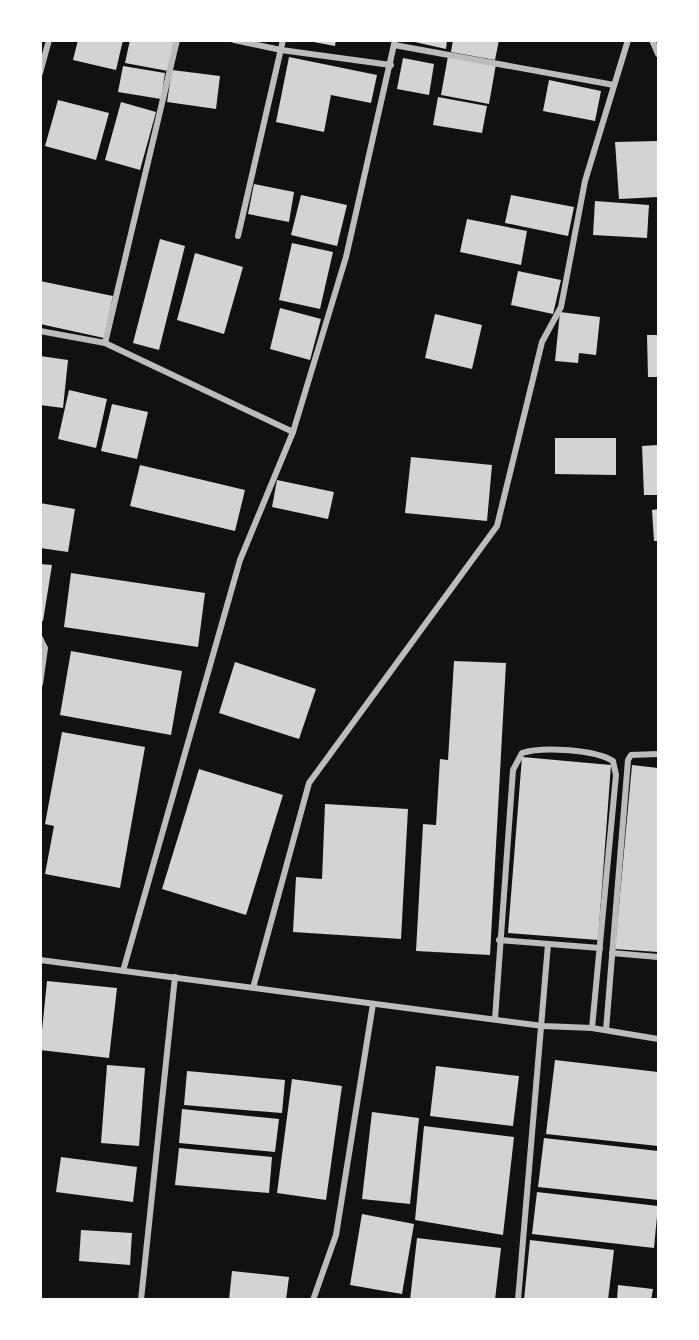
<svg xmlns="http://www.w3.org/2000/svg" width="699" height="1340" viewBox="0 0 699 1340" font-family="'Space Grotesk',sans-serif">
	<rect width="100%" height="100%" fill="#111"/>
	<!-- building -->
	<g fill="#d3d3d3">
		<polygon points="78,40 123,40 116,70 73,60"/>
		<polygon points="130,40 174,40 168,71 125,63"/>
		<polygon points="303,40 336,40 335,46"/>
		<polygon points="406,40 447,40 446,49"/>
		<polygon points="453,40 499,40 495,60 451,52"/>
		<polygon points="448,56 496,64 489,104 441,95"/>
		<polygon points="289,57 377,75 371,103 331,95 324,132 276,122"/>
		<polygon points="403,58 434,64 429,95 397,89"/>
		<polygon points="123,66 165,73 161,99 118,92"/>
		<polygon points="172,70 220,76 216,109 167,102"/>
		<polygon points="549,80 601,91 595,121 543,111"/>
		<polygon points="438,97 487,106 482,133 433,125"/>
		<polygon points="58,100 109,113 96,160 45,146"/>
		<polygon points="121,102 156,112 140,170 105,160"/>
		<polygon points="658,141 658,197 619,199 615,142"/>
		<polygon points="254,184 294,192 289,222 248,214"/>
		<polygon points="301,195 347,205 337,246 291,235"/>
		<polygon points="511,195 574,207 568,236 505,223"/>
		<polygon points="595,201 649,205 647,238 593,235"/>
		<polygon points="467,219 527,231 521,265 460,252"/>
		<polygon points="160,239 185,246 159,350 133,343"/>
		<polygon points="292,243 333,252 320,309 279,300"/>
		<polygon points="195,253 243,267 224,334 177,320"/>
		<polygon points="518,271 561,280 553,314 511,305"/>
		<polygon points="40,281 113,296 104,338 40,324"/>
		<polygon points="280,308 321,319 310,360 270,349"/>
		<polygon points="560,312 600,317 596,355 579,353 578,363 555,361"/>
		<polygon points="435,314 482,325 472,369 425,358"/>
		<polygon points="647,335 658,335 658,377 648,377"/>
		<polygon points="40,356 68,360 63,408 40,405"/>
		<polygon points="69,390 107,399 96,448 58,439"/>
		<polygon points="112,404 148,412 137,459 101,451"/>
		<polygon points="555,438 616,438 616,475 555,474"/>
		<polygon points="658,445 658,495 644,495 642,446"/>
		<polygon points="411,457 492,465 487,521 405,513"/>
		<polygon points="140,465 245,490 235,531 130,506"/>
		<polygon points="277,480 334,492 328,519 272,507"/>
		<polygon points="40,503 75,509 68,552 40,548"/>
		<polygon points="658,509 658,541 654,541 652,510"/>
		<polygon points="40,564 52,565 43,621 40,621"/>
		<polygon points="71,573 205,593 198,647 64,627"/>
		<polygon points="71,651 182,671 171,735 60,715"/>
		<polygon points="454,661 506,663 490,955 416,951 423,824 436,825 440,759 448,760"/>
		<polygon points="235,662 316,689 299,739 219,713"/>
		<polygon points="62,732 145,747 120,888 45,874 54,826 45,824"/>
		<polygon points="522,757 611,765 598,940 508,933"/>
		<polygon points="632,765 658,768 658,952 615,949"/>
		<polygon points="199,769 283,795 246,915 162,889"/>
		<polygon points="325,804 408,809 401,939 293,932 296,877 322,879"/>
		<polygon points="47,981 117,988 109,1058 40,1050"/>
		<polygon points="555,1060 658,1072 658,1146 546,1134"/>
		<polygon points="107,1065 145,1068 139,1146 101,1143"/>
		<polygon points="436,1066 519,1076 513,1126 430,1116"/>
		<polygon points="187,1071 285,1080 282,1113 184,1105"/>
		<polygon points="292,1079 342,1086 326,1200 277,1193"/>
		<polygon points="182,1109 279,1119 275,1152 179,1143"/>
		<polygon points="372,1112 419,1118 410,1204 362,1199"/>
		<polygon points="424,1126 514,1137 503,1235 415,1220"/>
		<polygon points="544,1138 658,1151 658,1200 538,1187"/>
		<polygon points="179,1148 272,1157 269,1193 175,1185"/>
		<polygon points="61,1157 137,1167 133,1202 56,1192"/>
		<polygon points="537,1192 658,1206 654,1248 532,1234"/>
		<polygon points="362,1214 414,1224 402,1294 350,1285"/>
		<polygon points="81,1230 132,1233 130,1265 79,1261"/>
		<polygon points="417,1238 501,1248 495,1300 410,1300"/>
		<polygon points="530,1240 614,1250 608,1300 524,1300"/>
		<polygon points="232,1271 289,1277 286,1300 229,1300"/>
		<polygon points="618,1285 653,1289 651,1300 617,1300"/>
	</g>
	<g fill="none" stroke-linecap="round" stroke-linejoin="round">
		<!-- minor -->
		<g stroke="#bcbcbc" stroke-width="6">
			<polyline points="234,40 281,50 391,65"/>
			<polyline points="652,40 658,54"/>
			<polyline points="394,45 614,85"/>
			<polyline points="40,73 49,40"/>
			<polyline points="238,236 283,40"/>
			<polyline points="40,331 105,343 293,432"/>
			<polyline points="105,343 177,40"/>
			<polyline points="40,638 45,648 40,684"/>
			<polyline points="499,940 600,948"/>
			<polyline points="612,953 658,957"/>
			<polyline points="40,960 543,1026 592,1028 658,1039"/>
			<polyline points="123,971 240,560 293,432 346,257 395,40"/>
			<polyline points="253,988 309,783 497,526 542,342 561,307 585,181 628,40"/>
			<path d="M495,1019L513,770L522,753C543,746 596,750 613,761L616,775L592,1028"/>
			<polyline points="606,1030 628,760 631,755 658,754"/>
			<polyline points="141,1300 175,977"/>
			<polyline points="313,1300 336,1235 373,1004"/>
			<polyline points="518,1300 548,944"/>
		</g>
	</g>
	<!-- border -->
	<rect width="699" height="1340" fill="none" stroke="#ffffff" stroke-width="84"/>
</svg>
